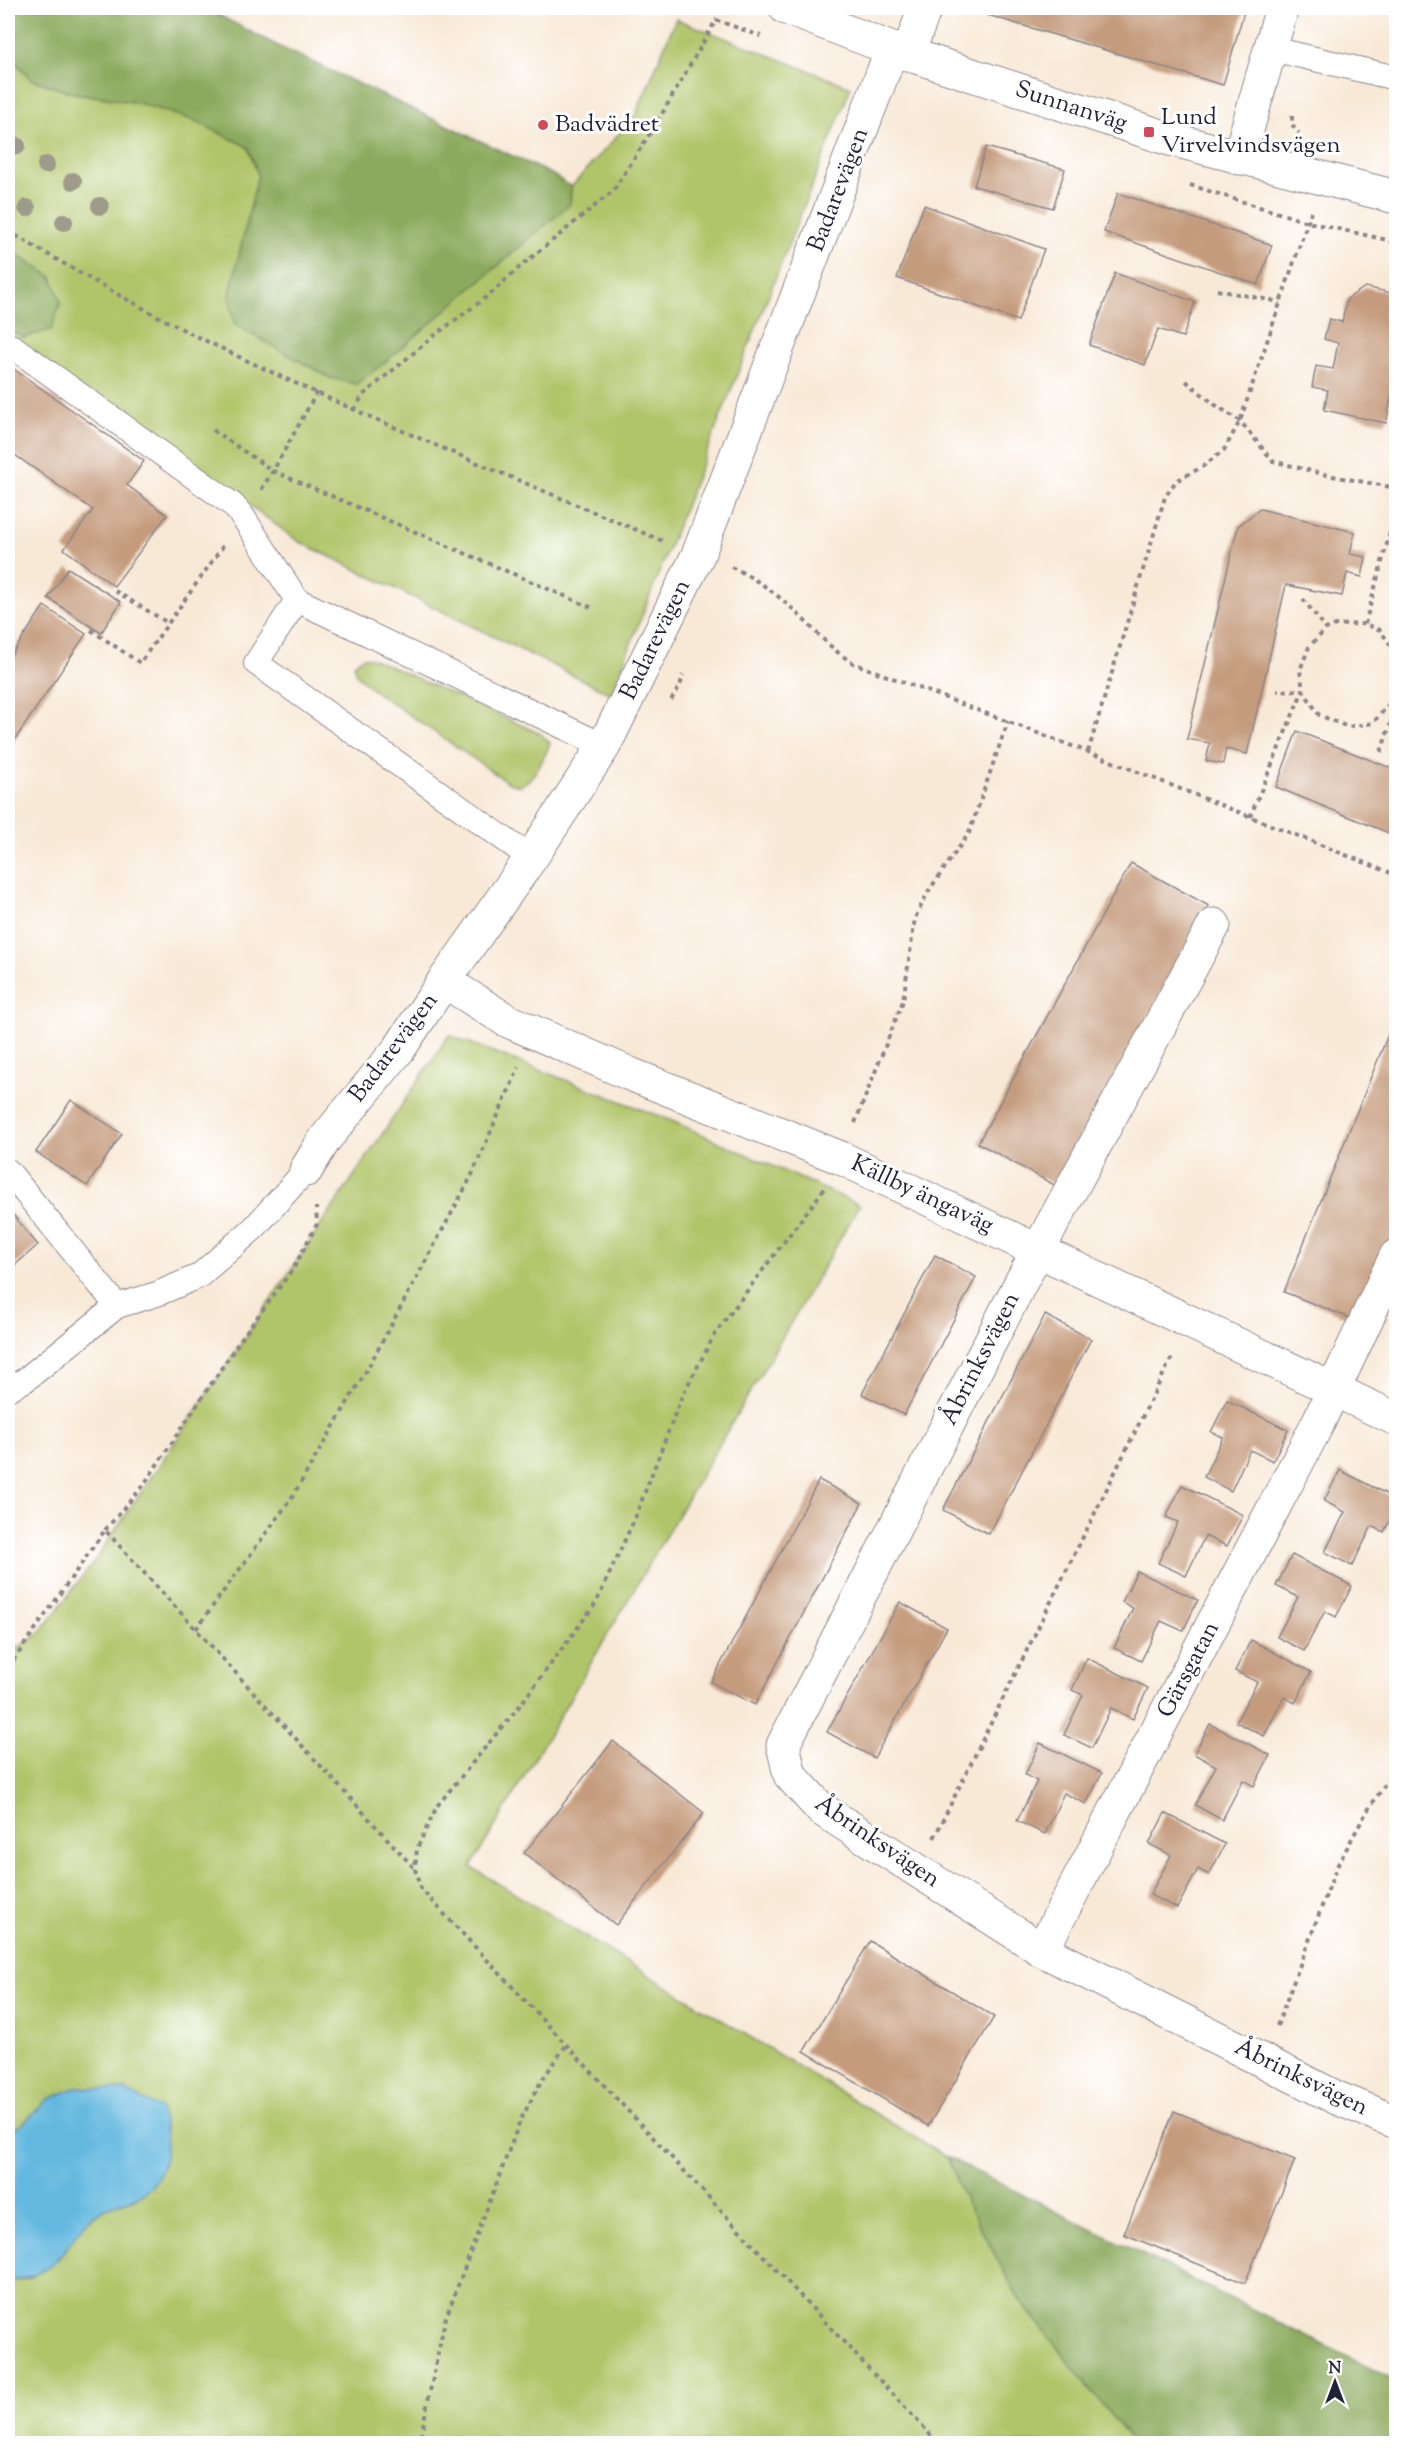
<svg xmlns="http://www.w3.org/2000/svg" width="1404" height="2451" viewBox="0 0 1404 2451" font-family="'Sorts Mill Goudy',serif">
	<rect width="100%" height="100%" fill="#fff"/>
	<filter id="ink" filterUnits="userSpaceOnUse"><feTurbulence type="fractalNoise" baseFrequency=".0167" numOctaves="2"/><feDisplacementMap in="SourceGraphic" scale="12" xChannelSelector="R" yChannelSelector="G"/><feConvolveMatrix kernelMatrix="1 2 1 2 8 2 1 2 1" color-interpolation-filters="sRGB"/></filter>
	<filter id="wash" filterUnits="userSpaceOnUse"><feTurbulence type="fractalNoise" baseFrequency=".008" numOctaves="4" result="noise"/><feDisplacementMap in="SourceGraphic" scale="24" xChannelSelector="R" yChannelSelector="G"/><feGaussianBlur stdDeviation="1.35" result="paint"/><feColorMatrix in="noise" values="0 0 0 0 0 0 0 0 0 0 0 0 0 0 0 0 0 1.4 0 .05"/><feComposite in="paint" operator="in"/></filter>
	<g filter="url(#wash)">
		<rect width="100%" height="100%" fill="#f8e9d7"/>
		<!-- green -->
		<g fill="#b0c569" stroke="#697452" stroke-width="1.5">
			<polygon points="676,19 851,87 611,694 298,541 169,446 8,342 8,329 23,338 52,277 8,249 8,54 31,79 69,92 139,103 196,121 248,147 258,175 247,229 570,204 571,187 635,116"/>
			<path d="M363,657L374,659L541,734L550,743C544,759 535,778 520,786L509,783L373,690L355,673L354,664Z"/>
			<polygon points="449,1035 672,1121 860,1205 471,1867 947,2157 961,2192 1019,2299 1133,2443 8,2443 8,2282 28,2279 59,2258 82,2226 105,2208 135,2199 49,2099 20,2126 8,2132 8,1653 38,1635 96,1559"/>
		</g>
		<!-- forest -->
		<g fill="#8caa5d" stroke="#57664c" stroke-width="1.5">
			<polygon points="8,8 205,8 278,46 553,175 571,187 570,204 384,363 356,384 330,378 235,325 229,297 258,175 248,147 196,121 139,103 69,92 31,79 8,54"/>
			<polygon points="8,249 52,277 61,302 51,330 23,338 8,329"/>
			<polygon points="947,2157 1396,2381 1396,2443 1133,2443 1019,2299 961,2192"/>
		</g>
		<!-- water -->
		<path fill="#63b8df" stroke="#426d8d" stroke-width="1.5" d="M77,2087L125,2090L161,2109C165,2135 172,2156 156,2180C141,2203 123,2198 104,2209C83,2220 75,2239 60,2256C47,2272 26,2279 8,2282V2132L20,2126L49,2099Z"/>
		<g id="blocks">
			<!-- building -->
			<g fill="#c59b7d">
				<polygon points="975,8 1245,8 1223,85 974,11"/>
				<polygon points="986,147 1065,169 1053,208 974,186"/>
				<polygon points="1118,193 1272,245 1258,285 1104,232"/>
				<polygon points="924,205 1044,249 1018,321 897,278"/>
				<polygon points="1115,273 1195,302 1183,337 1158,329 1145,365 1089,345"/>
				<polygon points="1365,287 1396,294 1396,372 1386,423 1324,410 1328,390 1312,387 1316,366 1333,369 1338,343 1324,339 1329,319 1342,322 1347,299"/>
				<polygon points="8,365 144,461 127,485 167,515 114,586 64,549 93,510 8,450"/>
				<polygon points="1260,509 1355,532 1350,554 1366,557 1362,577 1347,573 1342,596 1286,585 1247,754 1226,749 1223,764 1206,761 1210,743 1187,739 1238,526"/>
				<polygon points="68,568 121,602 101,633 48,598"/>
				<polygon points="44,606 86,634 8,750 8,660"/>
				<polygon points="1297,731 1396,770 1396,836 1276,787"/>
				<polygon points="1131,863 1209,906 1056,1186 978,1143"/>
				<polygon points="1396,1015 1396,1239 1362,1323 1284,1292"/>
				<polygon points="71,1100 122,1134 87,1186 36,1152"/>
				<polygon points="8,1209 38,1245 8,1271"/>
				<polygon points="935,1255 976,1277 904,1415 862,1394"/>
				<polygon points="1045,1315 1091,1339 989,1534 943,1510"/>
				<polygon points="1227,1400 1288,1430 1273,1461 1250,1450 1231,1491 1204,1477 1223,1437 1211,1432"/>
				<polygon points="1340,1470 1396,1499 1396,1508 1384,1532 1372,1526 1352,1566 1325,1552 1345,1512 1324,1501"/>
				<polygon points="819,1480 862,1503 755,1705 711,1682"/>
				<polygon points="1182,1485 1243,1515 1227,1546 1205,1536 1186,1576 1158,1563 1178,1522 1166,1517"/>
				<polygon points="1292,1555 1352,1586 1336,1617 1325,1611 1304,1651 1277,1637 1298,1597 1276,1586"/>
				<polygon points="1137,1571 1198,1600 1183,1631 1161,1621 1141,1661 1114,1648 1133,1608 1122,1602"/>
				<polygon points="900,1602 947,1628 874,1758 827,1732"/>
				<polygon points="1251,1640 1311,1672 1295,1703 1284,1697 1264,1736 1236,1722 1257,1682 1235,1671"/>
				<polygon points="1087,1658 1148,1688 1133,1719 1111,1708 1092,1748 1064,1735 1083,1695 1072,1690"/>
				<polygon points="1210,1724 1270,1755 1254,1786 1243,1780 1222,1820 1195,1805 1216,1766 1194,1754"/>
				<polygon points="613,1741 704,1813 616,1925 524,1853"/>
				<polygon points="1040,1743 1102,1773 1086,1804 1064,1793 1045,1834 1017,1821 1037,1781 1025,1775"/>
				<polygon points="1165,1813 1225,1844 1209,1875 1198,1869 1177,1908 1150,1895 1171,1855 1149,1844"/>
				<polygon points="870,1941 994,2017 928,2126 804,2051"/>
				<polygon points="1174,2111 1295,2160 1245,2283 1124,2234"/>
			</g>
		</g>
	</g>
	<g filter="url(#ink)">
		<use href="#blocks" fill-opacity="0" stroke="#8d8689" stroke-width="1.5"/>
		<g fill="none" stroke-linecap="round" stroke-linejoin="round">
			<defs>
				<g id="service">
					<polyline points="1272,49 1396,78"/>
					<polyline points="13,347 233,505 243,517 297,600"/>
					<polyline points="531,858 256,663 297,600 604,746"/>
					<polyline points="8,1171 117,1306"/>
					<polyline points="8,1389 25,1380 117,1306 157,1294 199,1276 254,1228 306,1170"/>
				</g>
				<g id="minor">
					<polyline points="908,54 925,8"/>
					<polyline points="1239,158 1282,8"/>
					<polyline points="1214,925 1021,1282 783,1745 790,1775 821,1809 1042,1950 1337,2098 1396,2122"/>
					<polyline points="444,981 506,1020 630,1074 841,1158 1396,1419"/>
					<polyline points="306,1170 325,1139 399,1049 444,981 531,858 604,746 698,555 892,49"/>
					<polyline points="1042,1950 1318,1423 1396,1256"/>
				</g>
				<polyline id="tertiary" points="786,8 892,49 1170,139 1396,197"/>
			</defs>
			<!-- service casing -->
			<use href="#service" stroke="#8d8689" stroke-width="26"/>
			<!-- minor casing -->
			<use href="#minor" stroke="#8d8689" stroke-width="35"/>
			<!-- tertiary casing -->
			<use href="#tertiary" stroke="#8d8689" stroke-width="35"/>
			<!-- path -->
			<g stroke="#8d8689" stroke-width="4" stroke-dasharray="4.5 4.5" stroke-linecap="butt">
				<polyline points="1292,116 1292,125 1299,133"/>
				<polyline points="1190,185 1307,222 1396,242"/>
				<path d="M8,231C69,267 131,303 194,335C348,411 507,475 665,542"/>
				<polyline points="1217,290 1280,302"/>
				<polyline points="1186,381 1214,404 1240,421 1273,461 1327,475 1396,488"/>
				<polyline points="317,392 273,471 595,609"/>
				<polyline points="354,410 363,395 435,335 488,296 521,266 613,191 655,126 716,20 761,36"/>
				<polyline points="213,430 273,471 261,490"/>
				<path d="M731,567C751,576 770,589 786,603C809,623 827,647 853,663L1088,752L1396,875"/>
				<polyline points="115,591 168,623"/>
				<polyline points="1303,599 1326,629"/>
				<polyline points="1365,624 1396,511"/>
				<polyline points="91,630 140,663 223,546"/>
				<polyline points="1396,653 1380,630 1365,624 1336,625 1326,629 1309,647 1300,670 1303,690 1319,715 1348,727 1373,723 1396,696"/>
				<polyline points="671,700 680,686 683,675"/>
				<polyline points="1088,752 1165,497 1176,481 1202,467 1224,450 1240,421 1311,212"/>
				<polyline points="1381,752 1396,707"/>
				<polyline points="1250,817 1303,690 1277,691"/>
				<polyline points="855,1123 903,1001 915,918 928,892 969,833 1008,721"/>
				<polyline points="824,1189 716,1332 682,1396 635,1518 596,1603 521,1704 437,1806 417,1848 415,1869 420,1888 939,2444"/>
				<polyline points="105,1530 143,1486 241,1339 293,1269 317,1224 316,1207"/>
				<polyline points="196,1629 291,1499 369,1366 471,1177 519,1067"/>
				<polyline points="8,1668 105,1530 415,1869"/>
				<polyline points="934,1838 1173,1355"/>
				<polyline points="1277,2026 1337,1866 1366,1813 1396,1768"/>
				<polyline points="419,2444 445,2320 520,2121 542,2080 567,2044"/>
			</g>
			<!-- service -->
			<use href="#service" stroke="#fff" stroke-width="24"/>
			<!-- minor -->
			<use href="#minor" stroke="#fff" stroke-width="33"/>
			<!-- tertiary -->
			<use href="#tertiary" stroke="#fff" stroke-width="33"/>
		</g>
		<!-- trees -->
		<g fill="#9e9b8a">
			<circle cx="17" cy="146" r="9"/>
			<circle cx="46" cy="165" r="9"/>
			<circle cx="73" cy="181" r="9"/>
			<circle cx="100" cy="206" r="9"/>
			<circle cx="27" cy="208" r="9"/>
			<circle cx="64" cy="222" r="9"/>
		</g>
	</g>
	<!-- markers -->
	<g fill="#d1495b" stroke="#fff" stroke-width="2">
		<circle cx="543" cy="125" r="6"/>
		<rect x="1143" y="126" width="12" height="12" rx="3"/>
	</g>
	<g text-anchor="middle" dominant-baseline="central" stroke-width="6" stroke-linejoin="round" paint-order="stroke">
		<!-- street labels -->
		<g font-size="24" fill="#22223b" stroke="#fff">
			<text transform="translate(1071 107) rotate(18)">Sunnanväg</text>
			<text transform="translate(839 190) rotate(-69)">Badarevägen</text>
			<text transform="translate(656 640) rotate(-64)">Badarevägen</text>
			<text transform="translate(394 1048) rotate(-53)">Badarevägen</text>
			<text transform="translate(922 1195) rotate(25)">Källby ängaväg</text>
			<text transform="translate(981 1359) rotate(-63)">Åbrinksvägen</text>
			<text transform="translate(1189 1670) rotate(-62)">Gärsgatan</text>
			<text transform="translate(877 1842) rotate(34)">Åbrinksvägen</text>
			<text transform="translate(1301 2078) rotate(26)">Åbrinksvägen</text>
		</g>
		<!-- poi labels -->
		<g font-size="24" fill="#22223b" stroke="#fff" text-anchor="start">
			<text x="1161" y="118">Lund<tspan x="1161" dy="28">Virvelvindsvägen</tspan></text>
			<text x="555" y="125">Badvädret</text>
		</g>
	</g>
	<!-- margin -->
	<rect width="1404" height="2451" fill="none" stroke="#fff" stroke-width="30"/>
	<!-- north arrow -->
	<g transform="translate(1335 2382)" stroke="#ffffff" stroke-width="4.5" paint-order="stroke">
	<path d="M0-4.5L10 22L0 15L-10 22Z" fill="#22223b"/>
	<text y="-9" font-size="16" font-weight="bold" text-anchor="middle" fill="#22223b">N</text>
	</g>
</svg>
